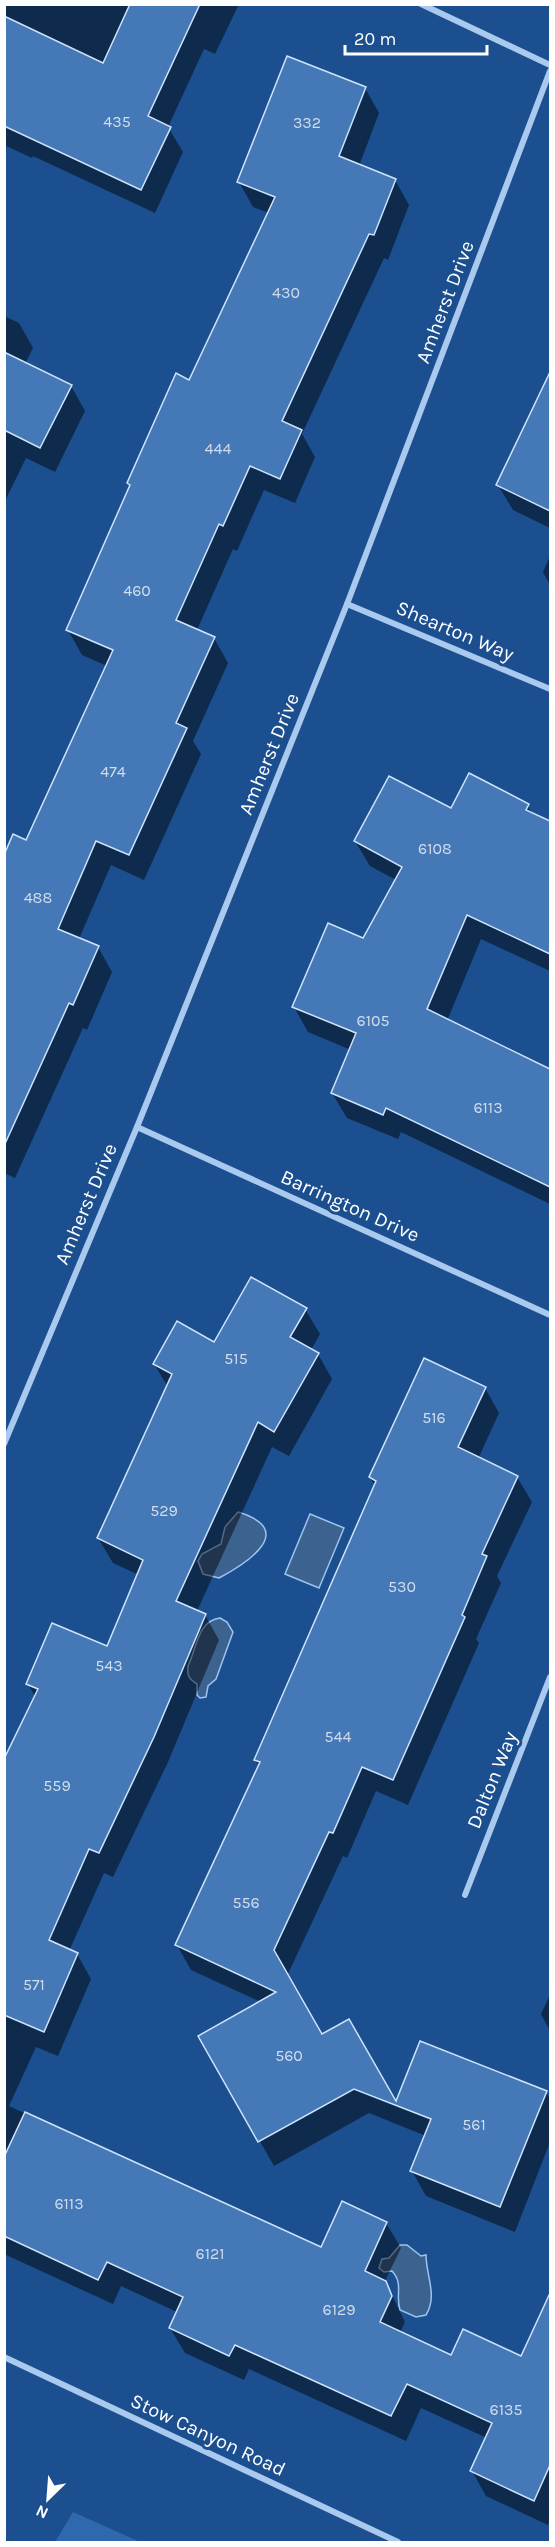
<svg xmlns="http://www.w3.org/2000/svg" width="555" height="2547" viewBox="0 0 555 2547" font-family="Karla,sans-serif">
	<rect width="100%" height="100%" fill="#1b4f8f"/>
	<!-- green -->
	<polygon fill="#2e69ad" points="73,2512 140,2542 55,2542"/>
	<!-- water -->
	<g fill="#3c6290" stroke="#9cc4f0" stroke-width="1.5">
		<path d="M238,1512C297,1530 249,1562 219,1578L203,1574L198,1561L202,1554L221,1544L225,1527Z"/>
		<polygon points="310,1514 344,1528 319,1588 285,1574"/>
		<path d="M220,1618L227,1622L233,1632L216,1679L208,1686L206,1697L200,1698L197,1695V1684C189,1679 187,1676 188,1666C197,1648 197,1621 220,1618Z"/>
		<path d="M400,2245H407L421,2256L426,2255C426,2276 438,2295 426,2315L416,2317L400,2310C395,2295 404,2284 392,2271L384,2272L379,2268L382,2259L389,2258Z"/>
	</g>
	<!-- shadow -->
	<g fill="#0007">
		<polygon points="4,4 239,4 215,54 204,49 168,127 183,152 155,213 33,156 32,158 4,145"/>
		<polygon points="365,88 379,113 359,166 395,180 409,205 388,260 384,258 302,434 315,457 295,503 264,490 237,551 233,549 197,630 214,638 228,663 193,741 201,754 144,880 111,865 79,939 98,947 112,972 87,1030 83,1028 15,1178 4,1173 4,967 27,842 107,666 82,655 68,630 130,487 128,483 190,382 269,213 253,207 239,182"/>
		<polygon points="4,316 19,323 33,348 25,364 71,386 85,411 55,472 26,458 4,503"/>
		<polygon points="526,428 550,439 550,528 513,510 498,485"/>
		<polygon points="550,556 550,585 543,572"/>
		<polygon points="527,805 533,815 550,823 550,971 481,939 447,1021 550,1071 550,1204 401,1132 398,1139 347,1118 332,1093 351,1050 308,1032 294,1007 364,940 396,880 370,866 355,841 451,810"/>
		<polygon points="305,1309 320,1334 311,1350 318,1354 332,1379 289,1456 272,1447 197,1611 205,1615 219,1640 168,1762 113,1877 104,1873 69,1951 77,1954 91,1979 58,2056 36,2047 9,2106 321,2249 386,2223 401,2248 385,2281 405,2322 400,2333 452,2357 522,2358 537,2326 550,2333 550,2520 548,2525 486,2496 472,2471 487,2438 421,2408 406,2441 249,2369 244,2380 185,2353 170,2328 177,2312 121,2286 113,2304 4,2254 4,1763 36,1698 28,1684 108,1648 139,1575 113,1563 98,1538 168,1387 154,1364 215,1344"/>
		<polygon points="485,1388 499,1413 478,1459 517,1477 532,1502 497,1576 501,1583 476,1639 479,1643 408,1805 376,1791 347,1858 343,1856 287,1976 321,2036 396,2104 546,2092 550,2099 550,2142 515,2232 426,2196 412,2171 426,2136 369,2113 274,2166 200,2036 261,2002 191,1970 177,1945 260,1767 255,1760 375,1486 370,1477"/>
		<polygon points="550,1995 550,2031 541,2014"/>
	</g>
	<!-- building -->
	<g fill="#4478b7" stroke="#cfe3fa" stroke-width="1.5">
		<polygon points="130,4 200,4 148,116 171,127 141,190 4,126 4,16 103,63"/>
		<polygon points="287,56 366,87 339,156 396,179 374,235 369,234 282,421 302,430 280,479 250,466 223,526 219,524 176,620 215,637 176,723 187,728 129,855 96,841 58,929 99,946 73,1005 69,1003 4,1146 4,855 13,834 26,840 113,650 66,630 130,485 127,483 176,373 189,380 275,197 237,182"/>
		<polygon points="4,352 72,385 40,448 4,430"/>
		<polygon points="550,372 550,511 496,485"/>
		<polygon points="469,773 529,804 526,810 550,821 550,954 467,915 427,1009 550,1069 550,1187 386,1108 383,1115 331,1093 356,1033 292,1007 328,923 363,938 402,867 354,841 389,776 451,808"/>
		<polygon points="251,1277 307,1308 290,1337 319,1353 274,1432 258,1422 176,1601 206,1614 154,1737 99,1853 89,1849 49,1940 78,1953 44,2032 4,2015 4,1759 38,1689 26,1684 52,1623 107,1646 143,1560 97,1538 172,1374 153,1364 177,1321 214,1342"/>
		<polygon points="424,1358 486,1387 458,1447 518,1476 482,1554 487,1556 462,1615 465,1617 393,1780 362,1767 333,1833 329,1832 274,1950 322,2034 349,2019 396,2101 420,2041 547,2091 500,2207 410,2171 431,2119 354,2089 258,2142 198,2036 276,1992 175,1945 260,1762 254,1760 376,1481 369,1477"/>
		<polygon points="25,2112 321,2247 342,2201 387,2222 365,2271 386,2281 392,2296 380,2322 451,2355 463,2329 521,2356 550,2293 550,2465 534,2501 470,2471 492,2423 407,2384 391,2416 235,2345 229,2356 169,2328 183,2297 107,2262 98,2280 4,2236 4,2157"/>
	</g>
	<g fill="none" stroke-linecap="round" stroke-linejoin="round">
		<!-- street -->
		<g stroke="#a9c9ee" stroke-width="6">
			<polyline points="421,4 550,65"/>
			<polyline points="347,604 550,689"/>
			<polyline points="137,1127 550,1315"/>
			<polyline points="4,1444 137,1127 347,604 550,71"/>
			<polyline points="465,1895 550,1677"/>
			<polyline points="4,2357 398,2542"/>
		</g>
	</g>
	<g text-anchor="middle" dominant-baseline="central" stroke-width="6" stroke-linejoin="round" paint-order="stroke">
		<!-- number labels -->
		<g font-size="16" fill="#d0dded">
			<text x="117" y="121">435</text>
			<text x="307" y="122">332</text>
			<text x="286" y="292">430</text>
			<text x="218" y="448">444</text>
			<text x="137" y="590">460</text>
			<text x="113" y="771">474</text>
			<text x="435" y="848">6108</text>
			<text x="38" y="897">488</text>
			<text x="373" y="1020">6105</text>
			<text x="488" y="1107">6113</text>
			<text x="236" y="1358">515</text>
			<text x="434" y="1417">516</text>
			<text x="164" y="1510">529</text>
			<text x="402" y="1586">530</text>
			<text x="109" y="1665">543</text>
			<text x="338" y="1736">544</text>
			<text x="57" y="1785">559</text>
			<text x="246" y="1902">556</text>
			<text x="34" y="1984">571</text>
			<text x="289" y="2055">560</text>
			<text x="474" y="2124">561</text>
			<text x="69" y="2203">6113</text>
			<text x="210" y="2253">6121</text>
			<text x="339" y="2309">6129</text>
			<text x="506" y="2409">6135</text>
		</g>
		<!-- street labels -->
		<g font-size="20" fill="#fff" stroke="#1b4f8f">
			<text transform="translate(445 302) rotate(-69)">Amherst Drive</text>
			<text transform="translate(455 631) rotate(23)">Shearton Way</text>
			<text transform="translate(269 754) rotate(-68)">Amherst Drive</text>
			<text transform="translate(86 1204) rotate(-67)">Amherst Drive</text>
			<text transform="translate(350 1206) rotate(24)">Barrington Drive</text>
			<text transform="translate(492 1780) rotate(-68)">Dalton Way</text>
			<text transform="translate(208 2435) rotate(25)">Stow Canyon Road</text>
		</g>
	</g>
	<!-- border -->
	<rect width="555" height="2547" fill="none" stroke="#ffffff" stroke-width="12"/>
	<!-- north arrow -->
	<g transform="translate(48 2499) rotate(205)" stroke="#1b4f8f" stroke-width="4.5" paint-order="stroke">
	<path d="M0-4.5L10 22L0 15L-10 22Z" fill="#ffffff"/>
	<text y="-9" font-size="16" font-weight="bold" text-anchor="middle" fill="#ffffff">N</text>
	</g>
	<!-- scale -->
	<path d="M345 45v9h142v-9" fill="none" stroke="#ffffff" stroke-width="3"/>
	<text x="354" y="45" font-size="18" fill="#ffffff" stroke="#1b4f8f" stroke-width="4.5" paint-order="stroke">20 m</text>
</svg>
